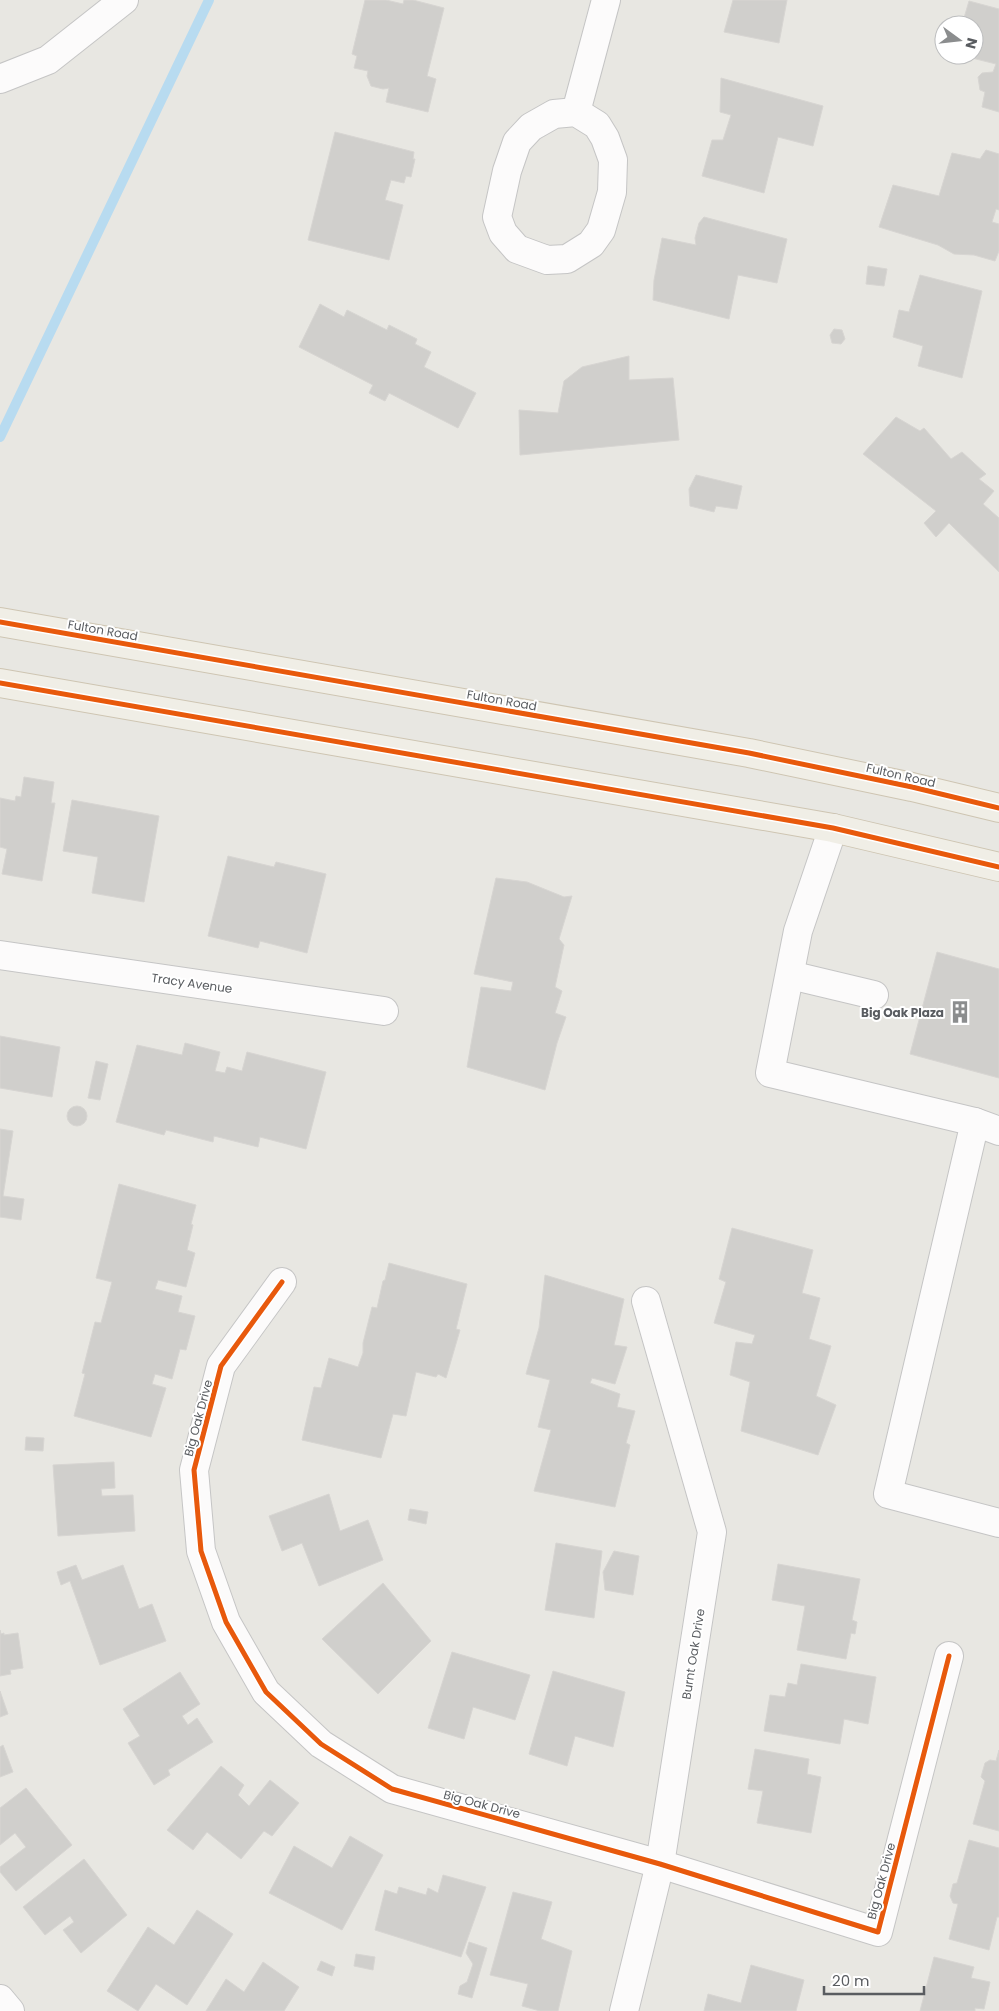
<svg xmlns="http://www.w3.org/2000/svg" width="999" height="2011" viewBox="0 0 999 2011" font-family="Poppins,sans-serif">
	<rect width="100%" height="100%" fill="#e8e7e2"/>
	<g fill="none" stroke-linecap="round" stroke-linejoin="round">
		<!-- stream -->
		<polyline stroke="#b8dbf0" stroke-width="10" points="0,437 209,0"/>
	</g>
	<!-- building -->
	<g fill="#d0cfcc" stroke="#d7d5d2">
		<polygon points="365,0 386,0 403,4 404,0 413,0 444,8 427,76 436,79 428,112 386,102 389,88 383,89 371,86 367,76 368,71 354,68 357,56 352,54"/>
		<polygon points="733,0 787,0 779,43 724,32"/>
		<polygon points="969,1 999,9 999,112 982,107 985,92 980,90 978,77 982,73 993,72 996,64 960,55 974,55 974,25 953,25 954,21 964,18"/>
		<polygon points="721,78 823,106 813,146 778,137 764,193 702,176 712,140 723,140 731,115 720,112"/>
		<polygon points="335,132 414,152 413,159 415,159 411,177 406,176 404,183 391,180 385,200 403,205 389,260 308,240"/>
		<polygon points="986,150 999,154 999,210 996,209 992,222 999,224 999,251 995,261 974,255 954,254 938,245 879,227 893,185 939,196 952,153 980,159"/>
		<polygon points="704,217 787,239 777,283 738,275 729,319 653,300 654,280 662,238 696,245 695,238 699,223"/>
		<polygon points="868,266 887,269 884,286 866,284"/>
		<polygon points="920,275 982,291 962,378 918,366 923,346 893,337 899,310 909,312"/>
		<polygon points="320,304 344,317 347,310 387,330 389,325 417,339 415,344 431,352 424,367 476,393 458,428 389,393 385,401 369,393 373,385 299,347"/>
		<polygon points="834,329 842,330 845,339 841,344 832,343 830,335"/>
		<polygon points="629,356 629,380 673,378 679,440 520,455 519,410 558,413 564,381 582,367"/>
		<polygon points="896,417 920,431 924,428 951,459 962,452 986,474 979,479 994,491 983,504 999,518 999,572 949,523 936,537 924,523 936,511 863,454"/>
		<polygon points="696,475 742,486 737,509 716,506 714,512 690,506 689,489"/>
		<polygon points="24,777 54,782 51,803 55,803 42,881 2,874 7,849 0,847 0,798 15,801 16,796 21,797"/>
		<polygon points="72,800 159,816 144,902 92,893 98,857 63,851"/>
		<polygon points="228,856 274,867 276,862 326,874 307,953 260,941 258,948 208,936"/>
		<polygon points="496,878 527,882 564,897 572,896 559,939 564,945 555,987 562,991 555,1013 566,1017 557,1043 545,1090 467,1067 481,987 511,991 513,982 474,974"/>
		<polygon points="937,952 999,969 999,1078 910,1054"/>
		<polygon points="0,1036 60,1047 52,1097 0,1088"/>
		<polygon points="185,1043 220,1052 215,1071 225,1073 227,1067 242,1071 247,1052 326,1072 306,1149 260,1137 258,1147 214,1136 213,1142 166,1130 164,1135 116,1122 137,1045 182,1055"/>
		<polygon points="96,1061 108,1064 100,1100 88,1098"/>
		<circle cx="77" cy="1116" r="10"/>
		<polygon points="0,1129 13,1131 3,1196 24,1199 21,1220 0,1217"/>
		<polygon points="119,1184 196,1205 191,1224 193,1225 187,1250 195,1253 186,1287 158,1280 155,1289 182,1296 178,1312 195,1316 186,1350 180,1349 172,1379 155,1374 152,1384 166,1388 151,1437 74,1416 85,1374 82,1373 95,1322 101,1323 112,1282 96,1278"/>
		<polygon points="732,1228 813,1250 802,1293 820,1298 809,1339 831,1346 816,1396 836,1405 818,1455 741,1431 750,1382 730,1375 736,1342 752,1344 755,1335 714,1323 726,1282 719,1279"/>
		<polygon points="389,1263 467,1284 456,1329 460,1330 446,1378 438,1374 436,1377 416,1372 406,1416 393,1414 381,1458 302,1440 314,1387 321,1388 329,1358 358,1367 363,1353 363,1343 372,1307 377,1308 383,1281 385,1280"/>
		<polygon points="545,1275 624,1299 614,1345 627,1347 615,1384 592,1378 590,1383 620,1394 617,1407 635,1411 626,1443 630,1445 615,1507 534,1491 551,1430 538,1427 550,1380 526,1374 539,1328"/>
		<polygon points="26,1437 44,1438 43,1451 25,1450"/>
		<polygon points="114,1462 115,1488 101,1489 102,1496 133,1495 135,1531 58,1536 53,1465"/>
		<polygon points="329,1494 340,1531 368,1520 383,1560 319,1586 302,1543 282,1551 269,1516"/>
		<polygon points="410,1509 428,1512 426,1524 408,1520"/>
		<polygon points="556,1543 602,1551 594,1618 545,1610"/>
		<polygon points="614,1551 639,1556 633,1595 605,1590 603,1572"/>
		<polygon points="778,1564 860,1579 852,1620 857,1622 855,1634 851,1633 846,1659 797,1650 805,1606 772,1600"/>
		<polygon points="76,1565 82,1580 123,1565 139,1609 152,1604 166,1641 100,1665 70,1581 61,1585 57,1572"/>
		<polygon points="383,1583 431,1641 378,1694 322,1639"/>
		<polygon points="0,1630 1,1634 4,1633 4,1635 18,1633 23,1668 10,1670 11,1674 0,1676"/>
		<polygon points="452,1652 530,1675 515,1720 473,1707 464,1739 428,1728"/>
		<polygon points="801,1664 876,1677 868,1724 844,1719 840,1744 764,1731 770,1695 785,1697 788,1683 797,1685"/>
		<polygon points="553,1671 625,1692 613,1747 575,1736 567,1766 529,1754"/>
		<polygon points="180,1672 200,1704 182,1716 188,1725 197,1718 213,1742 168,1770 170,1775 154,1785 128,1743 140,1736 123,1709"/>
		<polygon points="0,1691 8,1714 0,1717"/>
		<polygon points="3,1745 13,1772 0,1777 0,1747"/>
		<polygon points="755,1749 809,1759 807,1774 821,1777 811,1833 757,1823 763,1791 748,1789"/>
		<polygon points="999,1750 999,1831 973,1824 985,1781 981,1777 985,1763 990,1760 996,1761"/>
		<polygon points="221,1766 244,1785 238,1795 249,1806 270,1780 299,1803 272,1836 264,1831 241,1859 207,1832 193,1850 167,1830"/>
		<polygon points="26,1788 72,1845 16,1891 0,1872 0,1867 26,1847 15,1833 0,1845 0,1808"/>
		<polygon points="350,1836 383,1855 342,1930 269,1893 294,1846 332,1868"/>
		<polygon points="969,1840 999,1848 999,1917 997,1917 989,1950 949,1939 958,1904 953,1903 950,1896 953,1884 957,1883"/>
		<polygon points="84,1859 127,1915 81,1953 63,1930 74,1922 70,1916 45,1935 23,1907"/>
		<polygon points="443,1875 486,1887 461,1957 375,1930 385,1890 397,1894 399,1887 426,1895 428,1888 438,1893"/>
		<polygon points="513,1892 552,1902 541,1939 572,1951 558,2011 540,2011 522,2006 528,1984 490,1975"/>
		<polygon points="197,1910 233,1934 187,2005 156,1984 138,2011 107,1991 148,1927 174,1945"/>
		<polygon points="469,1942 487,1948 472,1998 458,1994 460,1986 467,1982 473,1964 466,1953"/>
		<polygon points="356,1954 375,1957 373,1970 354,1966"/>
		<polygon points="934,1957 974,1967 971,1978 990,1982 984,2009 975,2008 975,2011 920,2011"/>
		<polygon points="321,1961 335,1967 332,1976 317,1970"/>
		<polygon points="263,1962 299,1987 284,2011 206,2011 226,1979 244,1992"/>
		<polygon points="751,1965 804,1980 796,2011 704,2011 708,1994 741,2003"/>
	</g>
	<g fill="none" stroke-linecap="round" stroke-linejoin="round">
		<defs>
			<g id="minor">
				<polyline points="0,79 48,60 124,0"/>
				<polygon points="576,112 597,125 605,138 613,160 612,192 601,230 591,244 567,259 547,260 517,249 503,233 497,217 507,171 517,142 531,127 554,114"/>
				<polyline points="576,112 606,0"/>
				<polyline points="833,828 798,931 770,1073 975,1122"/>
				<polyline points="0,955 384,1011"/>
				<polyline points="790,975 874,995"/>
				<polyline points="999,1131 975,1122 888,1494 999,1523"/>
				<polyline points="282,1282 221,1366 194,1470 201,1551 226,1622 266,1692 321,1744 392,1789 660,1864 878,1932 949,1656"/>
				<polyline points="0,1999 10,2011"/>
				<polyline points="624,2011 660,1864 712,1532 646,1301"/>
			</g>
			<g id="major">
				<polyline points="0,622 749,753 912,787 999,808"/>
				<polyline points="0,683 833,828 999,867"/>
			</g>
		</defs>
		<!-- minor casing -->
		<use href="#minor" stroke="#c5c5c5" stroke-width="30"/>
		<!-- major casing -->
		<use href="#major" stroke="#cec5b2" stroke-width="30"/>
		<!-- minor -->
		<use href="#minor" stroke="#fcfbfb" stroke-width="28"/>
		<!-- major -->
		<use href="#major" stroke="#f0eee6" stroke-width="28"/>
		<defs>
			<g id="cycleway">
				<polyline points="0,622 749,753 912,787 999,808"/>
				<polyline points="0,683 833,828 999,867"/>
				<polyline points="282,1282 221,1366 194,1470 201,1551 226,1622 266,1692 321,1744 392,1789 660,1864 878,1932 949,1656"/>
			</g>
		</defs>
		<!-- cycleway casing -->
		<use href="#cycleway" stroke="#fff" stroke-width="8"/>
		<!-- cycleway -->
		<use href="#cycleway" stroke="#e8590c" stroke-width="5"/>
	</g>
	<!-- icons -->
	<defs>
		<symbol id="building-bare" viewBox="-9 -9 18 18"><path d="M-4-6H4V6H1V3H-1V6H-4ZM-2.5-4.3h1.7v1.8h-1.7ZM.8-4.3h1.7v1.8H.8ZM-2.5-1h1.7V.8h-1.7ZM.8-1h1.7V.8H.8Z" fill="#8b8d8e" stroke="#fff" stroke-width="2.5" paint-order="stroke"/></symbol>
	</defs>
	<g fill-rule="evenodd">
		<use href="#building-bare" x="944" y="996" width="32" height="32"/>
	</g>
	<g text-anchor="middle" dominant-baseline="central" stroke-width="4" stroke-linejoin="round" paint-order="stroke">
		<!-- street labels -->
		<g font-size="12" fill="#595c60" stroke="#fff">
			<text transform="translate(103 630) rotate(10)">Fulton Road</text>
			<text transform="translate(502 700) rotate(10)">Fulton Road</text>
			<text transform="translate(901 775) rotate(13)">Fulton Road</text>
			<text transform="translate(192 983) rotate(8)">Tracy Avenue</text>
			<text transform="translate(198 1418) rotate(-75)">Big Oak Drive</text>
			<text transform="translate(693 1654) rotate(-81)">Burnt Oak Drive</text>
			<text transform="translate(482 1804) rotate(15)">Big Oak Drive</text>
			<text transform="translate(881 1881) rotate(-75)">Big Oak Drive</text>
		</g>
		<!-- poi labels -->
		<g font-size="12" font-weight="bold" fill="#595c60" stroke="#fff" text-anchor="end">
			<text x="944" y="1012">Big Oak Plaza</text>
		</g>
	</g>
	<!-- north arrow -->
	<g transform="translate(959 40) rotate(105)"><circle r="24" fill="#ffffff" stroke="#bdbebf"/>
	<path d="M0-4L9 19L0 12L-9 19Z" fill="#8b8d8e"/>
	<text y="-8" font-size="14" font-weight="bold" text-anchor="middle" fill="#595c60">N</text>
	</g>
	<!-- scale -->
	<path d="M824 1986v8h100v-8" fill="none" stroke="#595c60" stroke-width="2.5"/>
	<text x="832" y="1986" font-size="15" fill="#595c60" stroke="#ffffff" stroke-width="4" paint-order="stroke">20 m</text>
</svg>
